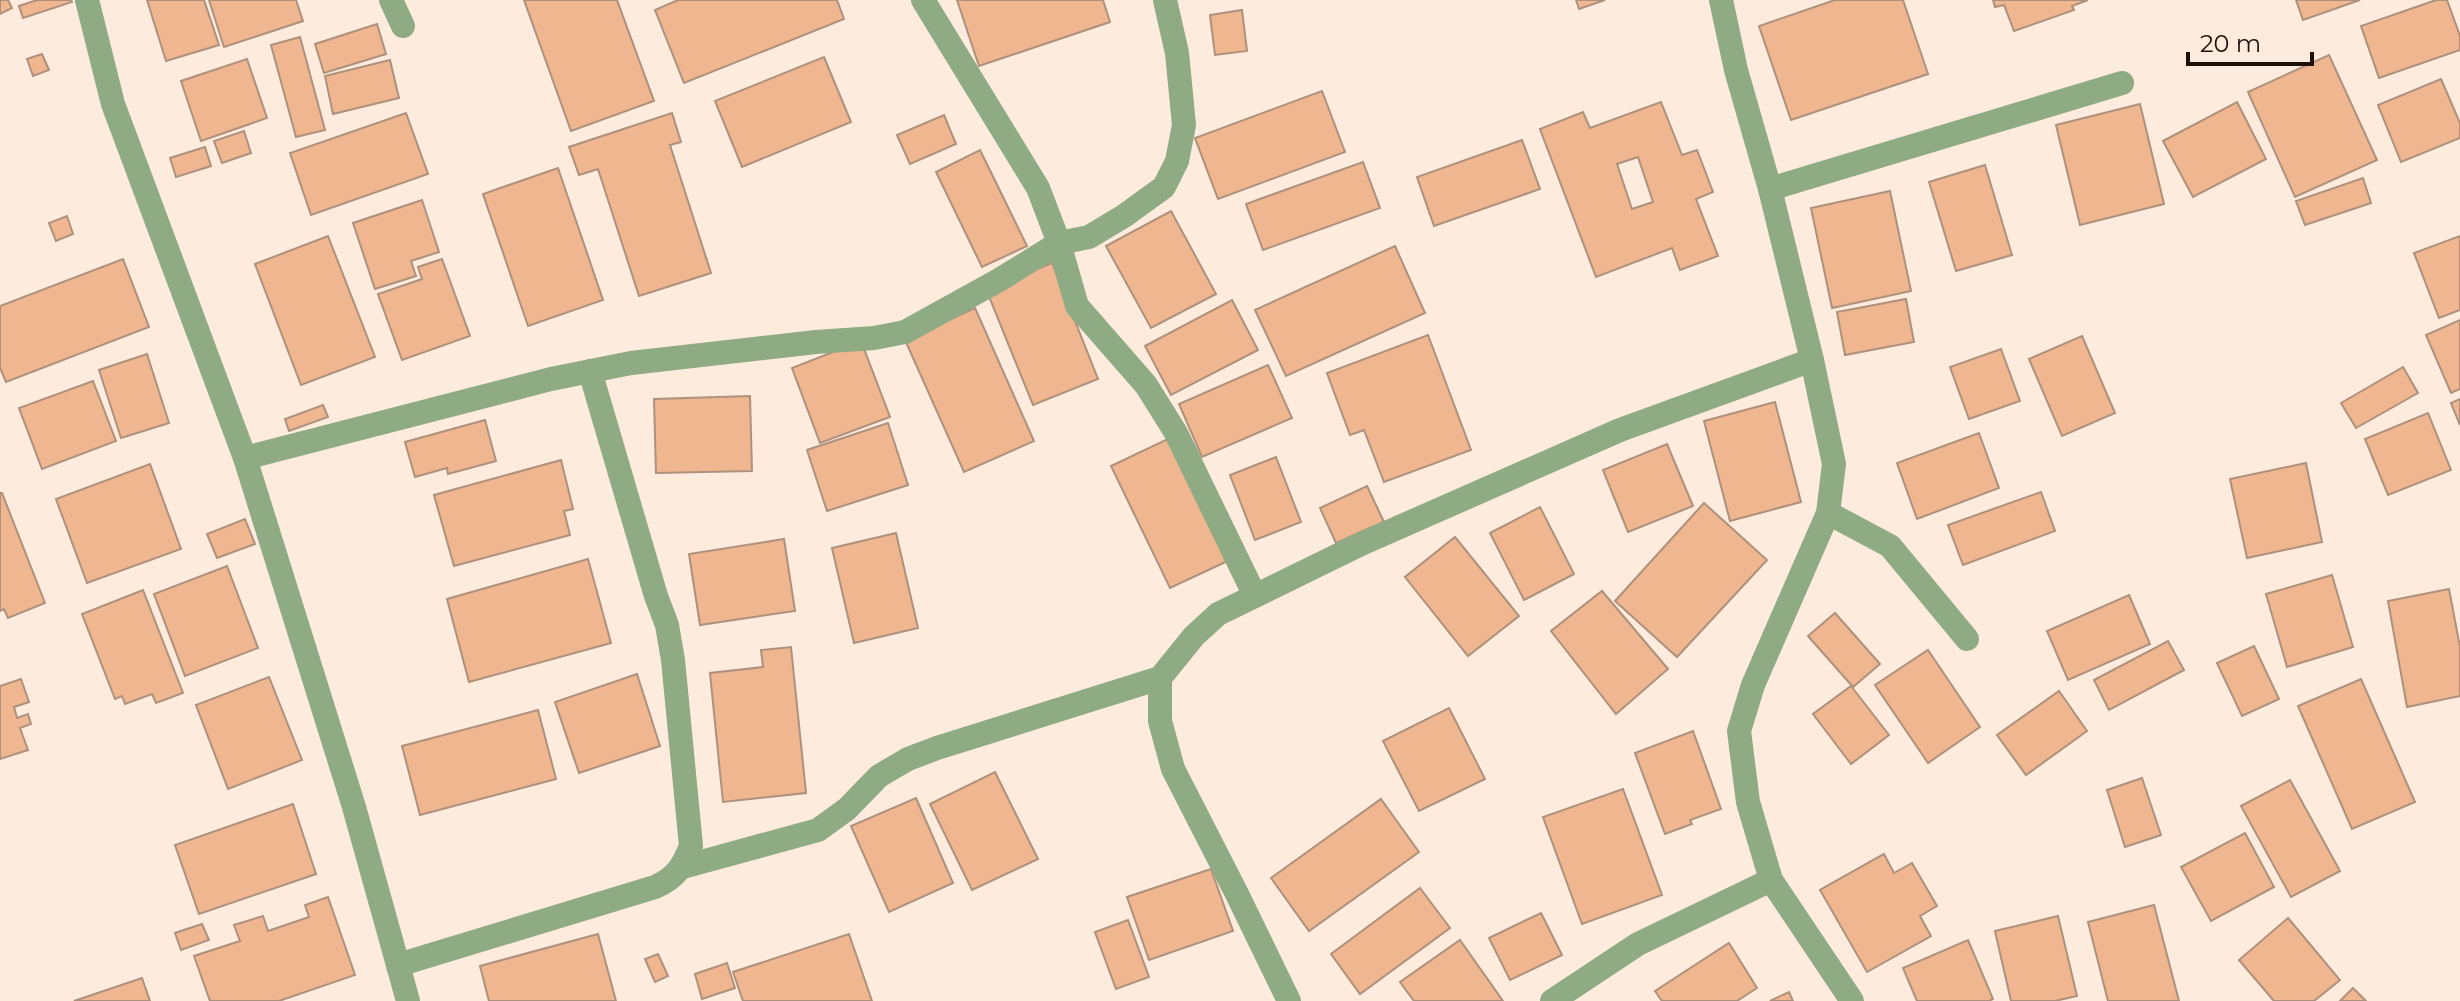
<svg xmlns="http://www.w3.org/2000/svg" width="2460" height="1001" viewBox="0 0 2460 1001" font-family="Montserrat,sans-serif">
	<rect width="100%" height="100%" fill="#fdebdd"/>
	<!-- building -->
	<g fill="#f0b68f" stroke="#ae917d" stroke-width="2" fill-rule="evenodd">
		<polygon points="0,0 8,0 12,8 0,14"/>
		<polygon points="37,0 71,0 72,2 23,18 19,6"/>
		<polygon points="147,0 204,0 219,45 166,61"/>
		<polygon points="209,0 296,0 303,21 224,47"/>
		<polygon points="524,0 617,0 654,101 571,131"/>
		<polygon points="678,0 837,0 844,19 684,83 655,10"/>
		<polygon points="957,0 1103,0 1110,22 979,66"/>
		<polygon points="1576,0 1605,0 1579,9"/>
		<polygon points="1835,0 1903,0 1928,74 1791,120 1759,26"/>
		<polygon points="1993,0 2088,0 2072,6 2074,10 2014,31 2004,5 1995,7"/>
		<polygon points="2296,0 2360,0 2303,20"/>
		<polygon points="2436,0 2447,0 2460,36 2460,50 2379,78 2361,26"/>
		<polygon points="1242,10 1247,51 1215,55 1210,15"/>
		<polygon points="377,24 386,54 324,73 315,44"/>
		<polygon points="300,37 325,130 296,137 271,45"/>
		<polygon points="42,54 49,70 33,76 27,59"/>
		<polygon points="2329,55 2377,160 2295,197 2248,92"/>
		<polygon points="824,57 851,122 742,167 715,101"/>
		<polygon points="247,59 267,118 201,141 181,81"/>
		<polygon points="390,60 399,98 333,114 325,76"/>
		<polygon points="2441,79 2460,123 2460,138 2401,162 2378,105"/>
		<polygon points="1322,91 1345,152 1218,199 1195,138"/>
		<path d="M1661,102L1682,155L1697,150L1713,192L1696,199L1718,256L1680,270L1672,248L1596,277L1540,129L1583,112L1590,128ZM1638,157L1653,202L1632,209L1617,164Z"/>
		<polygon points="2237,102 2266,159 2193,197 2163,141"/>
		<polygon points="2140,104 2164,204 2080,225 2056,125"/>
		<polygon points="406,113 428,174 311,215 290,153"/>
		<polygon points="672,113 681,142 670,145 711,273 639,296 598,169 579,175 569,147"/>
		<polygon points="944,115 956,144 910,164 897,135"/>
		<polygon points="244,131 251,153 222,163 214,141"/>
		<polygon points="1522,140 1540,189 1434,226 1417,177"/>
		<polygon points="205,147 211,166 176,177 170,158"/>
		<polygon points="980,150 1027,246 982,267 936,172"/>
		<polygon points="1363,162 1380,208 1263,250 1246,204"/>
		<polygon points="1985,165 2012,255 1956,271 1929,182"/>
		<polygon points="558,168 603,300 528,326 483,194"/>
		<polygon points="2363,178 2371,203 2305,225 2296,201"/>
		<polygon points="1890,191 1911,291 1832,308 1811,208"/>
		<polygon points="422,200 439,252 411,261 416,276 375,289 353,223"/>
		<polygon points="1171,211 1216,294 1151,328 1106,246"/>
		<polygon points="67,216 73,234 56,241 49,223"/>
		<polygon points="328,236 375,357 301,385 255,264"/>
		<polygon points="2460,236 2460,310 2439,318 2414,253"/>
		<polygon points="1395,246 1425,313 1286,376 1255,310"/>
		<polygon points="123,259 149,327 6,382 0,368 0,306"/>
		<polygon points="442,259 470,336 402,360 378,294 422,279 418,267"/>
		<polygon points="1052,263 1098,379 1033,405 986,289"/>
		<polygon points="1906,299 1914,342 1845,355 1837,312"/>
		<polygon points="1232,300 1258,350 1171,395 1145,346"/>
		<polygon points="975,308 1034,441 964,472 905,340"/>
		<polygon points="2460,320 2460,389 2451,393 2426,335"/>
		<polygon points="1428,335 1471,450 1384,482 1364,430 1350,435 1327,373"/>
		<polygon points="2082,336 2115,413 2062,436 2029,359"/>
		<polygon points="861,341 890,417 820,443 792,368"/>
		<polygon points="2001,349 2020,401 1969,419 1950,367"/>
		<polygon points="147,354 169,423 121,438 99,370"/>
		<polygon points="1268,365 1292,418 1202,457 1179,404"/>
		<polygon points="2403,367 2418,393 2356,428 2341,403"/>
		<polygon points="93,381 116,441 42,469 19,408"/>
		<polygon points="750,396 752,471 656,473 654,399"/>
		<polygon points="2460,399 2460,425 2451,403"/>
		<polygon points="1775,402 1801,502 1730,521 1704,421"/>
		<polygon points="323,405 328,417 289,431 285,419"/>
		<polygon points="2428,413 2451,470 2388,495 2365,439"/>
		<polygon points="485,420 496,461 448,474 447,468 415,477 405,442"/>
		<polygon points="888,423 908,485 827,511 807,450"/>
		<polygon points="1979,433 1999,488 1917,519 1897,463"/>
		<polygon points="1174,436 1232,559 1170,588 1111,466"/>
		<polygon points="1667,444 1693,506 1628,532 1603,470"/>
		<polygon points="1276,457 1301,522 1255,540 1230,475"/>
		<polygon points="561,460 573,509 564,511 570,535 454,566 434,495"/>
		<polygon points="2306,463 2322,542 2247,558 2230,479"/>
		<polygon points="150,464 181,549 87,583 56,499"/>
		<polygon points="1367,486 1384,522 1336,543 1320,508"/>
		<polygon points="2041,492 2055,531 1963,565 1948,525"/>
		<polygon points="0,493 2,493 45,603 8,618 4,609 0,611"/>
		<polygon points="1704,503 1767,560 1677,657 1615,601"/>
		<polygon points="1540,507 1574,574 1524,600 1490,533"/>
		<polygon points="245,519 255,544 217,558 207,534"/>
		<polygon points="896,533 918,628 854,643 832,548"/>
		<polygon points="1455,537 1519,616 1468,656 1405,577"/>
		<polygon points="784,539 795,611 700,625 689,554"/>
		<polygon points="588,559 611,643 469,682 447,599"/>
		<polygon points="227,566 258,648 185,676 154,594"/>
		<polygon points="2332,575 2353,647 2287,667 2266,594"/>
		<polygon points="2449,589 2460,647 2460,696 2407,707 2388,601"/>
		<polygon points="143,590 183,693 156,703 152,694 125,704 122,696 115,699 82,614"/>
		<polygon points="1602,591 1668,669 1616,714 1551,631"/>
		<polygon points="2129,595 2150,644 2068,680 2047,631"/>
		<polygon points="1835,613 1880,664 1853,687 1808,636"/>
		<polygon points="2168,641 2184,670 2109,710 2094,680"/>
		<polygon points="2254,646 2279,699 2242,716 2217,663"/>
		<polygon points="791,647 806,793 723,802 710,673 763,667 761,650"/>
		<polygon points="1928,650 1980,727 1928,763 1875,685"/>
		<polygon points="637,674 660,746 579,773 555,702"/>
		<polygon points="269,677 302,760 228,789 196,705"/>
		<polygon points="21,679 29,702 14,707 17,718 28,714 31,724 20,728 28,750 0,759 0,686"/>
		<polygon points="2361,679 2415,802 2352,829 2298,706"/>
		<polygon points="1851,686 1889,735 1851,764 1813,714"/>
		<polygon points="2059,691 2087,731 2026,775 1997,735"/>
		<polygon points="1449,708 1485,779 1419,811 1383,741"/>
		<polygon points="538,710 556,779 420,815 402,746"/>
		<polygon points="1693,731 1721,809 1690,820 1692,824 1665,834 1635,753"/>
		<polygon points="995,772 1038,859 972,890 930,804"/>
		<polygon points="2142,778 2161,835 2125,847 2107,790"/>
		<polygon points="2290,780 2340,871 2291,897 2241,806"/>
		<polygon points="1623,789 1662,895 1582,924 1543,817"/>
		<polygon points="916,798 953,883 889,912 851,826"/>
		<polygon points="1381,799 1419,852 1309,931 1271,878"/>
		<polygon points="293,804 316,874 199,914 175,845"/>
		<polygon points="2245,833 2274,887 2211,921 2181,867"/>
		<polygon points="1884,854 1894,873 1912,863 1937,906 1920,916 1931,936 1867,972 1820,890"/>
		<polygon points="1211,869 1233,931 1149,960 1127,897"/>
		<polygon points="1420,888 1450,928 1360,994 1331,954"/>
		<polygon points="328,897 355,975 279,1001 210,1001 194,956 240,941 234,925 263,916 268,931 309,917 305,905"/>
		<polygon points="2154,905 2179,1001 2108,1001 2088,922"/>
		<polygon points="1541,913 1562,955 1510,980 1489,938"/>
		<polygon points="2058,916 2077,996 2055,1001 2011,1001 1995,931"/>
		<polygon points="2288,918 2340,980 2314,1001 2274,1001 2239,960"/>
		<polygon points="1128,920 1149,977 1116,989 1095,932"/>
		<polygon points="202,924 209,940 181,950 175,933"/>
		<polygon points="598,934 616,1001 489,1001 480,966"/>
		<polygon points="849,934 872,1001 743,1001 733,972"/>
		<polygon points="1460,940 1503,1001 1414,1001 1400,982"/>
		<polygon points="1968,940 1993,999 1989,1001 1917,1001 1903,968"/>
		<polygon points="1729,943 1757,988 1737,1001 1662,1001 1655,991"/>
		<polygon points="658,954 668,976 655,982 645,959"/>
		<polygon points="727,963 735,988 702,999 695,974"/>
		<polygon points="142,978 150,1001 74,1001"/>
		<polygon points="2353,988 2366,1001 2340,1001"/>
		<polygon points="1789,992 1793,1001 1770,1001"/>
	</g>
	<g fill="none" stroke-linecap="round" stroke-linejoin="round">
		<!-- minor -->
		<g stroke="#8fab83" stroke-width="24">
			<polyline points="87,0 113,104 245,458 354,807 408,1001"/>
			<polyline points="391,0 403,26"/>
			<polyline points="1165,0 1177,53 1184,125 1177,161 1164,187 1124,216 1089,237 1059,243 1077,306 1146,385 1176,433 1255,596"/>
			<polyline points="1721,0 1736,70 1770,189 1812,360 1834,464 1828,513 1753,685 1739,731 1748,802 1771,880 1852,1001"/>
			<polyline points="1770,189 2122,83"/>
			<polyline points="245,458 551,379 631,363 816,342 874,338 905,332 999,280 1059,243 1038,188 923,0"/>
			<polyline points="1828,513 1890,546 1967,639"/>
			<polyline points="1160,678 1160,721 1173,769 1237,894 1289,1001"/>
			<polyline points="683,867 818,830 847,809 879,776 908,759 937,748 1160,678 1194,636 1218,614 1361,544 1620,430 1812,360"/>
			<path d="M398,965L655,887C676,878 683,866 691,846L673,660L667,625L656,596L590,371"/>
			<polyline points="1552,1001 1638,944 1771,880"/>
		</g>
	</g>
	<!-- scale -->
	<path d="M2188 52v12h124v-12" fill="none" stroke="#1b1109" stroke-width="4"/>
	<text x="2200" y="52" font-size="24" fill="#1b1109" stroke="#fdebdd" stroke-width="6" paint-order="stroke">20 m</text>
</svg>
